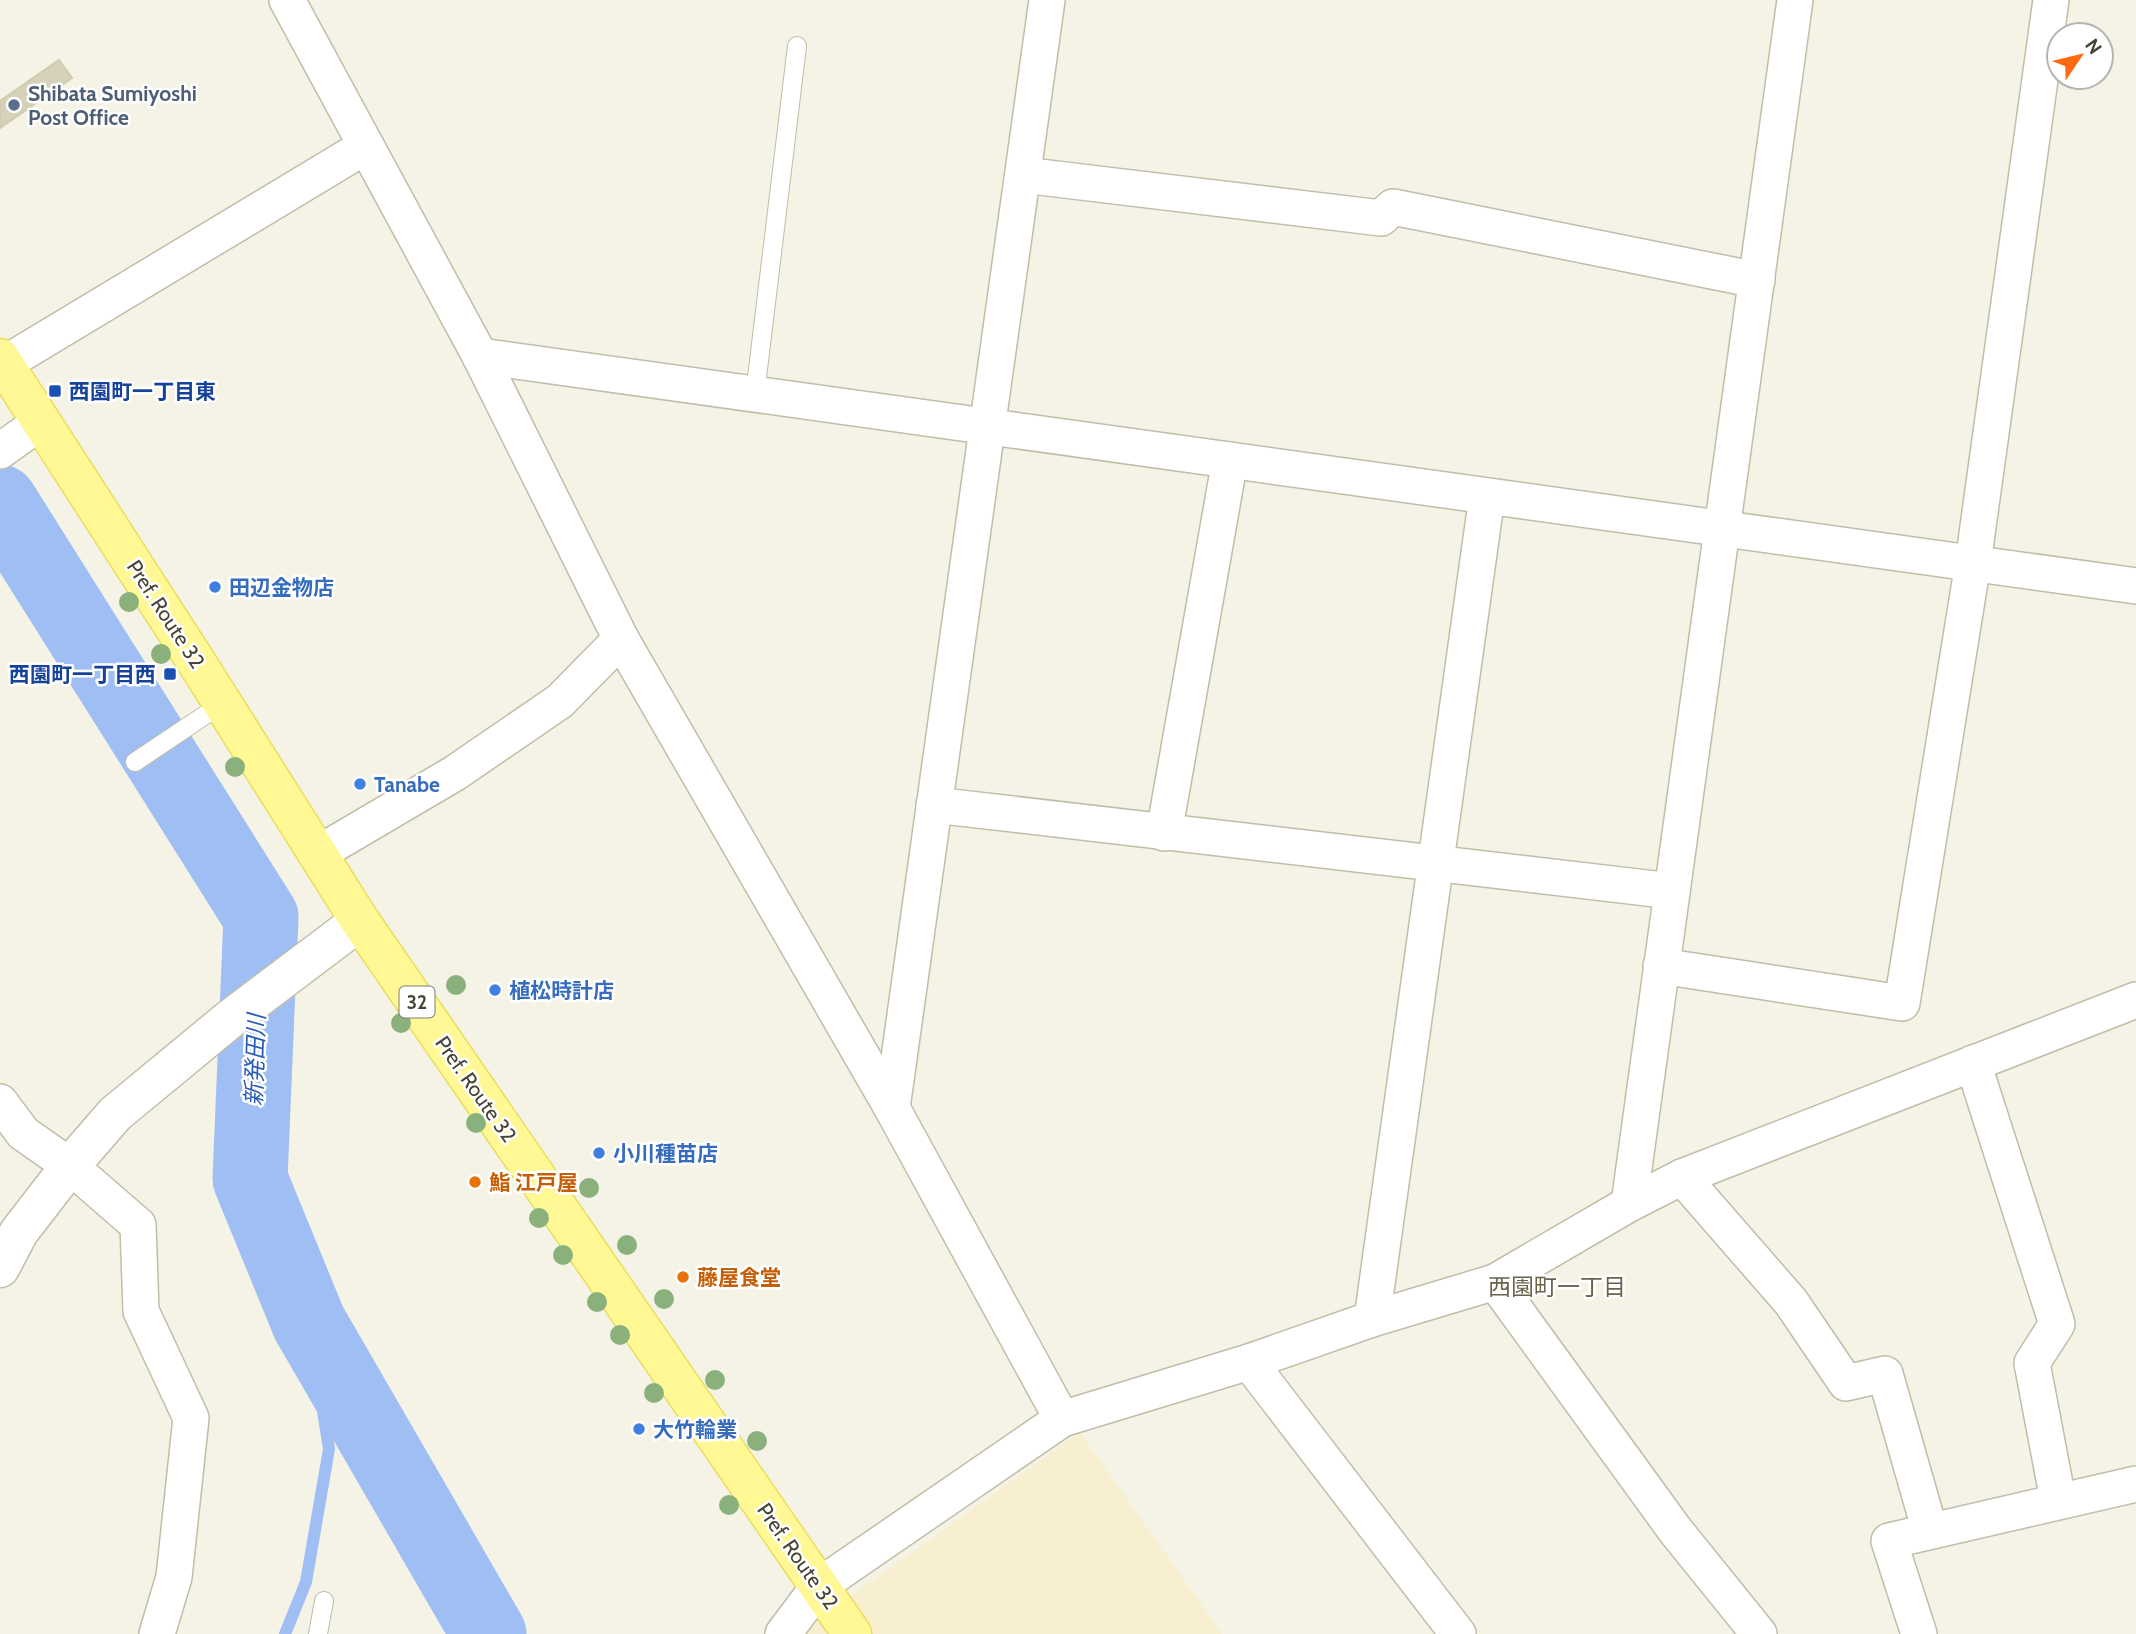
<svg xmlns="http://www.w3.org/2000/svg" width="2136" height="1634" viewBox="0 0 2136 1634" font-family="Cabin,'Noto Sans JP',sans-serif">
	<rect width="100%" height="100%" fill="#f4f3e6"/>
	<!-- commercial -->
	<polygon fill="#f7efd0" points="1080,1432 1222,1634 798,1634"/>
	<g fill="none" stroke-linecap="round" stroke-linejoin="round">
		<!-- stream -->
		<polyline stroke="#9fbff4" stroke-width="12" points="285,1634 306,1582 329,1449 309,1323"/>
		<!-- river -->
		<polyline stroke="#9fbff4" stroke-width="75" points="0,502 261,917 250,1179 309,1323 489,1634"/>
	</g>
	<!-- building -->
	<polygon fill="#d6d1bb" stroke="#d1cbae" stroke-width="2" points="59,60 72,78 0,128 0,101"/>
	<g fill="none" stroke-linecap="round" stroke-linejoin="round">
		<defs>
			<g id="service">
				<polyline points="755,394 797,46"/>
				<polyline points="135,762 223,703"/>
				<polyline points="318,1634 324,1601"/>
			</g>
			<g id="minor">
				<polyline points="287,0 480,356 621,639 892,1108 1062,1419"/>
				<polyline points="1023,175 1381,218 1393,207 1757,280"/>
				<polyline points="480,356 2136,586"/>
				<polyline points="4,364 366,146"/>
				<polyline points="0,451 42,421"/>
				<path d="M934,805C1180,835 1426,860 1672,891"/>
				<polyline points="1164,833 1230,460"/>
				<polyline points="319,853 455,773 560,701 621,639"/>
				<polyline points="1661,966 1902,1003 1973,563 2051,0"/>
				<polyline points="1973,1063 2057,1324 2032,1363 2058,1500"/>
				<polyline points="0,1102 23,1133 70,1166 138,1225 141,1311 191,1418 174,1577 157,1634"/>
				<polyline points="892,1108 1047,0"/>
				<polyline points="1682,1177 1791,1302 1846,1383 1885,1374 1930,1531"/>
				<polyline points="1629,1204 1795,0"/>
				<polyline points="1495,1282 1675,1530 1759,1634"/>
				<polyline points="1372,1319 1487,496"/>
				<polyline points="1249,1362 1458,1634"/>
				<polyline points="783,1634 819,1586 1062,1419 1249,1362 1372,1319 1495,1282 1629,1204 1682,1177 2136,1000"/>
				<polyline points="1919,1634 1889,1541 2136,1484"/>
			</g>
			<polyline id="tertiary" points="0,1268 19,1232 70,1166 115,1114 230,1019 360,921"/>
			<polyline id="primary" points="0,358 197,663 360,921 852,1634"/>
		</defs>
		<!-- service casing -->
		<use href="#service" stroke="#c0bda8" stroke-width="20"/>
		<!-- minor casing -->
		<use href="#minor" stroke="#c0bda8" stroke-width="38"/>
		<!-- tertiary casing -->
		<use href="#tertiary" stroke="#c0bda8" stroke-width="41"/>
		<!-- primary casing -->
		<use href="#primary" stroke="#e9de5e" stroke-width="41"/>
		<!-- service -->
		<use href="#service" stroke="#fff" stroke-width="18"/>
		<!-- minor -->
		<use href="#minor" stroke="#fff" stroke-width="35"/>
		<!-- tertiary -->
		<use href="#tertiary" stroke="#fff" stroke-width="38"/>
		<!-- primary -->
		<use href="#primary" stroke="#fff894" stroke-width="38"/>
	</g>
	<!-- trees -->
	<g fill="#8ab17c">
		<circle cx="129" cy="602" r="10"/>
		<circle cx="161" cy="654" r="10"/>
		<circle cx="235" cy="767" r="10"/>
		<circle cx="456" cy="985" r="10"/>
		<circle cx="401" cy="1023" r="10"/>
		<circle cx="476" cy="1123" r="10"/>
		<circle cx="589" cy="1188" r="10"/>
		<circle cx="539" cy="1218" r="10"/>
		<circle cx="627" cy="1245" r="10"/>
		<circle cx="563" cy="1255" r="10"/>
		<circle cx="664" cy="1299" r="10"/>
		<circle cx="597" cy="1302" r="10"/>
		<circle cx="620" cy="1335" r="10"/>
		<circle cx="715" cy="1380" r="10"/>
		<circle cx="654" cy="1393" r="10"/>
		<circle cx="757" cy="1441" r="10"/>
		<circle cx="729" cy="1505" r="10"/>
	</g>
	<!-- markers -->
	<circle fill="#5c6f8a" stroke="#fff" stroke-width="2.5" cx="14" cy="105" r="7"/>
	<g fill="#1a4fb4" stroke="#fff" stroke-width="2.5">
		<rect x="48" y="384" width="14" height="14" rx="3.5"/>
		<rect x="163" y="667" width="14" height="14" rx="3.5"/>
	</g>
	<g fill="#3f7fe0" stroke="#fff" stroke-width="2.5">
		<circle cx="215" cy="587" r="7"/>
		<circle cx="360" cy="784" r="7"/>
		<circle cx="495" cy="990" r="7"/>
		<circle cx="599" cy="1153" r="7"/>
		<circle cx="639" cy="1429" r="7"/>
	</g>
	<g fill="#e8710a" stroke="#fff" stroke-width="2.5">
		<circle cx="475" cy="1182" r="7"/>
		<circle cx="683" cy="1277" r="7"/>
	</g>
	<g text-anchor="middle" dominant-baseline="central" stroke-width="5" stroke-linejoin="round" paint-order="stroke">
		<!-- shield labels -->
		<rect fill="#fff" stroke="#7e7c72" stroke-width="2" x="399.5" y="986.5" width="35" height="31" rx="5"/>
		<g font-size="19" font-weight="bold" fill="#474435">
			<text x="417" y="1002">32</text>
		</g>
		<!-- service labels -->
		<g font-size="21" font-weight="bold" fill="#4e5e75" stroke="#fff" text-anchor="start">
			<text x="28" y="93">Shibata Sumiyoshi<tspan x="28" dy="24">Post Office</tspan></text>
		</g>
		<!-- transit labels -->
		<g font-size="21" font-weight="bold" fill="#164399" stroke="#fff" text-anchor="start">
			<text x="69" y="391">西園町一丁目東</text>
			<text x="156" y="674" text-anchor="end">西園町一丁目西</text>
		</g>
		<!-- shop labels -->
		<g font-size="21" font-weight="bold" fill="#366cbe" stroke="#fff" text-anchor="start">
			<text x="229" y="587">田辺金物店</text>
			<text x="374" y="784">Tanabe</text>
			<text x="509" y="990">植松時計店</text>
			<text x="613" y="1153">小川種苗店</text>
			<text x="653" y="1429">大竹輪業</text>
		</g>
		<!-- street labels -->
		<g font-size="21" fill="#474435" stroke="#fff">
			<text transform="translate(166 614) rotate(57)">Pref. Route 32</text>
			<text transform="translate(476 1089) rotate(55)">Pref. Route 32</text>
			<text transform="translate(798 1556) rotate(55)">Pref. Route 32</text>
		</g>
		<!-- food labels -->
		<g font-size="21" font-weight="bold" fill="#c56008" stroke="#fff" text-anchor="start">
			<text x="489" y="1182">鮨 江戸屋</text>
			<text x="697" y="1277">藤屋食堂</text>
		</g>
		<!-- water labels -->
		<g font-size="23" font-style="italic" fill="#295cb8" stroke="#fff">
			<text transform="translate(255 1060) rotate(-88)">新発田川</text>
		</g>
		<!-- neighbourhood labels -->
		<g font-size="23" fill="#6a644b" stroke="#fff">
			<text x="1557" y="1287">西園町一丁目</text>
		</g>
	</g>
	<!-- north arrow -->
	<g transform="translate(2080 56) rotate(55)"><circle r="33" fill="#ffffff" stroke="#b5b4ae" stroke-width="2"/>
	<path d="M0-5L12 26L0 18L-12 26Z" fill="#ff6912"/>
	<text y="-10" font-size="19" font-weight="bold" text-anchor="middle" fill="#474435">N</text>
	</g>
</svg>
